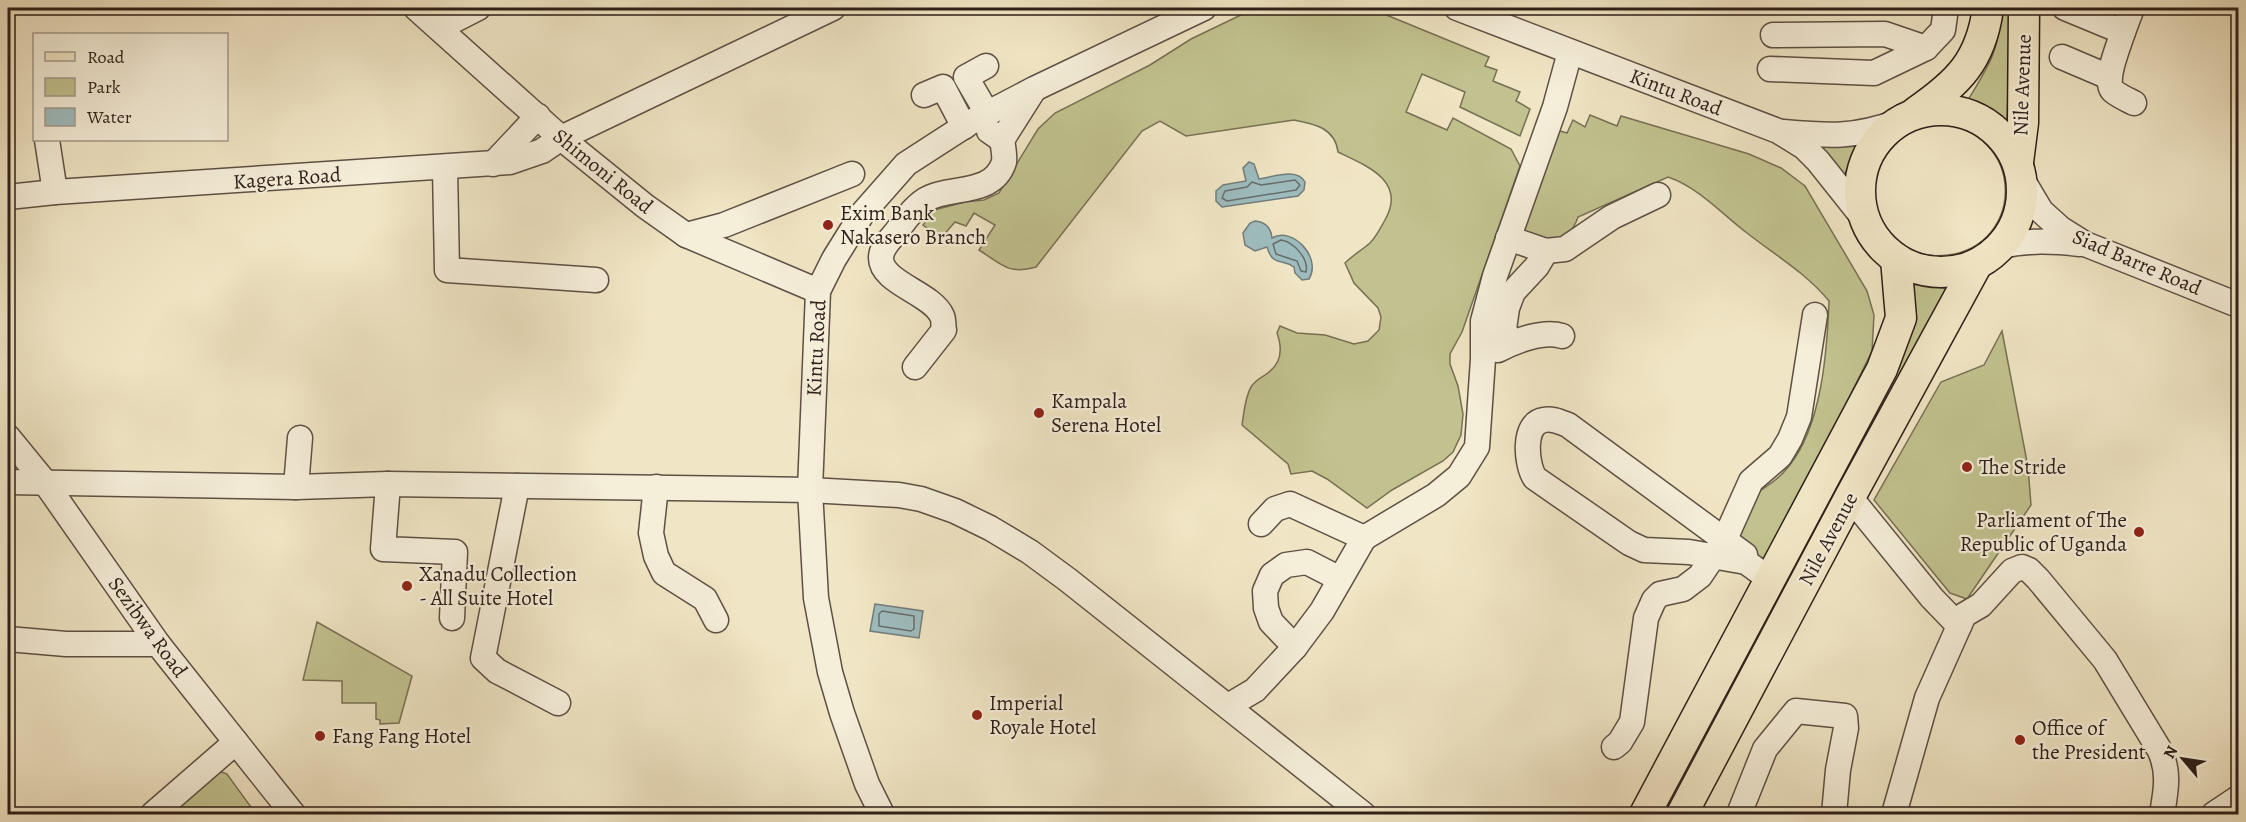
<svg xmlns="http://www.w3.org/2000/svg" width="2246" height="822" viewBox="0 0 2246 822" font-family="Alegreya,serif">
	<rect width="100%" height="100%" fill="#f0e5c4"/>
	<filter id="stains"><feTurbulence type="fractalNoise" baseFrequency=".00333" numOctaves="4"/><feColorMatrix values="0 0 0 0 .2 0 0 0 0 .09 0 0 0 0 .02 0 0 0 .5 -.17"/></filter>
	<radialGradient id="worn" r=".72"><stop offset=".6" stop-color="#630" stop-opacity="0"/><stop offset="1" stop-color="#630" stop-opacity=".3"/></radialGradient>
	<!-- green -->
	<g fill="#c1c28f" stroke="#787054" stroke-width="1.5" fill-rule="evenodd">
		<path d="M1278,8H1355L1384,14L1489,57L1485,66L1497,70L1493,81L1520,92L1516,101L1530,109L1520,136L1460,107L1465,92L1422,74L1406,112L1447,130L1453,118L1511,149L1520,166L1462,332L1450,354V364L1458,386L1463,414L1461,435L1453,452L1443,461L1392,490L1367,508L1327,479L1312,471L1291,474L1288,464L1242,425C1244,413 1245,397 1251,387C1256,379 1262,378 1269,372C1282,362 1282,347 1277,333L1280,326L1297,333L1325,335L1354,344L1368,341L1379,330L1381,317L1378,308L1354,283L1345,263C1353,255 1362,250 1370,243C1376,237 1381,227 1385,220C1407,181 1367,166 1338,152C1335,128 1315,124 1294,120L1186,136L1160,121L1142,131L1036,267C1008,275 1001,264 979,250L995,225L974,213L966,226L955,222L941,238L923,225L934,210L965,202L984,200L999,193L1038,129L1055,113L1150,65L1191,39L1247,12Z"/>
		<path d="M2002,8H2012L2007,120L1968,100C1990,64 1999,50 2002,8Z"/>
		<path d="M1590,115L1617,126L1621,116L1749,154L1781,168L1805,186L1867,291L1874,315L1872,351L1772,555L1762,559L1744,550L1737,542L1745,501C1760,490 1778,481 1789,466C1822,425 1827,352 1829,301C1806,273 1775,255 1747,233C1722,214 1698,187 1668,177L1578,217C1574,230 1562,243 1547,243C1539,244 1527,238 1519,236L1557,130L1567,133L1573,120L1585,127Z"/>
		<path d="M1938,118C2034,126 2031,249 1949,260C1858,271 1835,133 1938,118ZM1938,123C2027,132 2025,245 1948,255C1864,267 1841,137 1938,123Z"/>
		<polygon points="1860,140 1843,178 1821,146"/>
		<polygon points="1918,284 1948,289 1664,814 1655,814 1853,451 1905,351 1910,334 1913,290 1914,285"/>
		<polygon points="2002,331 2028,467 2031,505 1967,599 1950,593 1874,500 1941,382 1984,365"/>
		<polygon points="317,622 412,676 399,723 380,724 380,720 376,719 376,703 342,703 342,681 303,680"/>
		<polygon points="219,771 227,774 256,814 177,814 179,807 210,773"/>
	</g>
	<!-- water -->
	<g fill="#9ebcbe" stroke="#717d7c" stroke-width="1.5">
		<path d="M1249,162L1254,164L1259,179C1273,177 1297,167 1305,182L1304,190L1298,196L1222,207L1216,201V191L1223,185L1246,181L1243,168Z"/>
		<path d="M1255,221C1265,222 1271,227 1272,238C1293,226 1322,258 1309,279L1302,280L1295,273L1294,267C1281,258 1273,267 1267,247L1255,251L1245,245L1243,233L1250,223Z"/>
		<polygon points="875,604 923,611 919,638 870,631"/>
	</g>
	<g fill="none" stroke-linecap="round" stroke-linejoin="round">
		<!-- shore -->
		<g stroke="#666e6c" stroke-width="1.5">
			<polygon points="1295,180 1300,185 1296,190 1227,201 1222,198 1225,191 1247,187 1252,182 1261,185"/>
			<path d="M1281,240C1294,242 1309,259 1306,272L1301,271L1297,261L1276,254L1273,244Z"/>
			<polygon points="882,611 914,616 914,629 911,631 879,626 879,614"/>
		</g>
		<defs>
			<g id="minor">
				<polyline points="416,8 561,138 645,206 686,235 818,291"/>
				<polyline points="1457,8 1778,131 1804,147 1818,161 1865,220"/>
				<polyline points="2065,8 2123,32 2132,8"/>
				<polyline points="439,28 478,8"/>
				<path d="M2123,32C2119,45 2103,82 2113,91C2119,96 2128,100 2134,103"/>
				<polyline points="1773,35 1885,34 1926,48"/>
				<polyline points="2062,57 2109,77"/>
				<polyline points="986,66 966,77 987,113"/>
				<polyline points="1770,69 1874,73 1926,48 1943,30 1946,8"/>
				<polyline points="924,95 943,87 964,127"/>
				<polyline points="989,131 1002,140 1033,91"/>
				<path d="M1783,132C1830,136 1853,138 1898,122"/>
				<polyline points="47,140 55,192"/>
				<polyline points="493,164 538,116"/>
				<polyline points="445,168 447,270 596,280"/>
				<polyline points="2022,179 2041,211 2061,229 2085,244 2238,305"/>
				<polyline points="8,197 55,192 510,162 542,151 561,138 833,8"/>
				<polyline points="686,235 724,225 852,174"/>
				<polyline points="1508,238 1546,251 1565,249 1612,217 1658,195"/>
				<path d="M2001,246C2029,240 2052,241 2080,244"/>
				<polyline points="1511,343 1504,329 1507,308 1513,292 1537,266 1546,251"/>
				<path d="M1498,350C1515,341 1543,330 1562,336"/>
				<path d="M915,367L944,330C943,326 944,320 942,316C932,293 881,283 881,258C881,247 891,239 897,231C905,220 913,208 925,200C949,185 993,197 1004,162C1005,156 1003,146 1002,140"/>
				<polyline points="8,437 44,481 158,644 293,814"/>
				<polyline points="8,482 296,487 388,484 810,490 899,495 921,499 955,511 990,528 1030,552 1068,580 1363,814"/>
				<polyline points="388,484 383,549 455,552 452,618"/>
				<polyline points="517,486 483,658 497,671 558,703"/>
				<polyline points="296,487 300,438"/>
				<polyline points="656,487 651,533 656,556 664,573 705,599 716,620"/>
				<polyline points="1850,497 1932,598 1959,626"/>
				<polyline points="1364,538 1436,495 1459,476 1477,447 1483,359 1483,321 1495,276 1555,107 1570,52"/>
				<path d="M1746,562L1745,555L1568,425C1560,422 1552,418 1544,420C1522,423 1526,465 1535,478L1629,543L1644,550L1689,552L1746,562L1771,580"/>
				<polyline points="8,639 66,644 158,644"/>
				<polyline points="1295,647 1271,622 1266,608 1265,591 1272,575 1286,565 1307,562 1340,579"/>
				<polyline points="1228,706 1255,690 1295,647 1322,611 1364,538 1290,504 1275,509 1261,524"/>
				<polyline points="1614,747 1620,742 1632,722 1646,618 1654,600 1660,594 1683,589 1700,576 1725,539 1751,481 1780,456 1790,439 1799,417 1815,315"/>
				<polyline points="153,814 236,742"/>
				<polyline points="882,814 867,784 842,713 830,672 816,598 810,490 818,291 834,259 862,214 906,164 971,122 1034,89 1204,8"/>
				<polyline points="1739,814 1765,749 1796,711 1845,716 1846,728 1838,770 1834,814"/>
				<path d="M1894,814L1927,698L1964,615L1981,605L2012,571L2022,567L2029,570L2038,579L2105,660L2159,749C2170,771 2166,791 2162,814"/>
				<polyline points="2214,814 2238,798"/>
			</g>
			<g id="major">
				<circle cx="1941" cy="191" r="81"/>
				<path d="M1916,112C1958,83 1981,61 1988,8"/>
				<polyline points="2018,162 2023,123 2024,8"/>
				<polyline points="1645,814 1882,369 1901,318 1896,259"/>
				<polyline points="1682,814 1850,497 1977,264"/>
			</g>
		</defs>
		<!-- minor casing -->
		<use href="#minor" stroke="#5e5044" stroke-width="27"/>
		<!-- major casing -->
		<use href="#major" stroke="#2e1f19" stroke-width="33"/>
		<!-- minor -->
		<use href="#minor" stroke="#f5eed9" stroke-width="24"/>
		<!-- major -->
		<use href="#major" stroke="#f0e5c4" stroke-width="30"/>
	</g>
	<!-- markers -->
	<g fill="#8f2418" stroke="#f5eed9" stroke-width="2">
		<circle cx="828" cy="225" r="6"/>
		<circle cx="1039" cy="413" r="6"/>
		<circle cx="1967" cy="467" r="6"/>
		<circle cx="2139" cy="532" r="6"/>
		<circle cx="407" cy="586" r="6"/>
		<circle cx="977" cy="715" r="6"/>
		<circle cx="320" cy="736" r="6"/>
		<circle cx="2020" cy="740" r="6"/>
	</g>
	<g text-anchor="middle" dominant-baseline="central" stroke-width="4.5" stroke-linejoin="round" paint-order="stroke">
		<!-- street labels -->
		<g font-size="21" fill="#2e1f19" stroke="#f5eed9">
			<text transform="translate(2022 85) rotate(-88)">Nile Avenue</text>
			<text transform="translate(1676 92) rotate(21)">Kintu Road</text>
			<text transform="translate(603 171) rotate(39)">Shimoni Road</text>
			<text transform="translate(287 178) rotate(-4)">Kagera Road</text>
			<text transform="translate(2137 262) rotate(23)">Siad Barre Road</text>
			<text transform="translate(816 348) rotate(-87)">Kintu Road</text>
			<text transform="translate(1828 539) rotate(-62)">Nile Avenue</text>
			<text transform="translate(148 627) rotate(54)">Sezibwa Road</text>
		</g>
		<!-- poi labels -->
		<g font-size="21" fill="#2e1f19" stroke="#f5eed9" text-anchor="start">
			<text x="840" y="213">Exim Bank<tspan x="840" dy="24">Nakasero Branch</tspan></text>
			<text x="1051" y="401">Kampala<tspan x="1051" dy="24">Serena Hotel</tspan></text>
			<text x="1979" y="467">The Stride</text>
			<text x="2127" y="520" text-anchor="end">Parliament of The<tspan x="2127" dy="24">Republic of Uganda</tspan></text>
			<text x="419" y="574">Xanadu Collection<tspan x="419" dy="24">- All Suite Hotel</tspan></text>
			<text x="989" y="703">Imperial<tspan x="989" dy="24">Royale Hotel</tspan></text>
			<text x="2032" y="728">Office of<tspan x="2032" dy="24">the President</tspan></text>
			<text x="332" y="736">Fang Fang Hotel</text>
		</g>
	</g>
	<!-- margin -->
	<rect width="2246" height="822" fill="none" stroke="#f0e5c4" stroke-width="30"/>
	<rect x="9" y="9" width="2228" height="804" fill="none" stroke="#2e1f19" stroke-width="3"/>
	<rect x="15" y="15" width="2216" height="792" fill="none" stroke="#2e1f19" stroke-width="1.5"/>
	<!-- legend -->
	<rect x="33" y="33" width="195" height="108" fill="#f5eed9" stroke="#a59b8c" stroke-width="1.5"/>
	<rect x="45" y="52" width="30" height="9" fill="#f0e5c4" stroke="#a59b8c" stroke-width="1.5"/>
	<text x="87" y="63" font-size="18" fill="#2e1f19">Road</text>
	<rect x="45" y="78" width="30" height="18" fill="#c1c28f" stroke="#a59b8c" stroke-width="1.5"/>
	<text x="87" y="93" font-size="18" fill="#2e1f19">Park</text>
	<rect x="45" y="108" width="30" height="18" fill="#9ebcbe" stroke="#a59b8c" stroke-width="1.5"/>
	<text x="87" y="123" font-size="18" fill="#2e1f19">Water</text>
	<!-- north arrow -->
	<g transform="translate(2183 759) rotate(299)" stroke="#f5eed9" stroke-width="4.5" paint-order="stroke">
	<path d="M0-4.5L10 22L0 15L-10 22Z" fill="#2e1f19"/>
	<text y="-9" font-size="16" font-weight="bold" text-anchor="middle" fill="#2e1f19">N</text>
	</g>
	<rect width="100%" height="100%" filter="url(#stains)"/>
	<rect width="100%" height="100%" fill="url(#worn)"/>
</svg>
